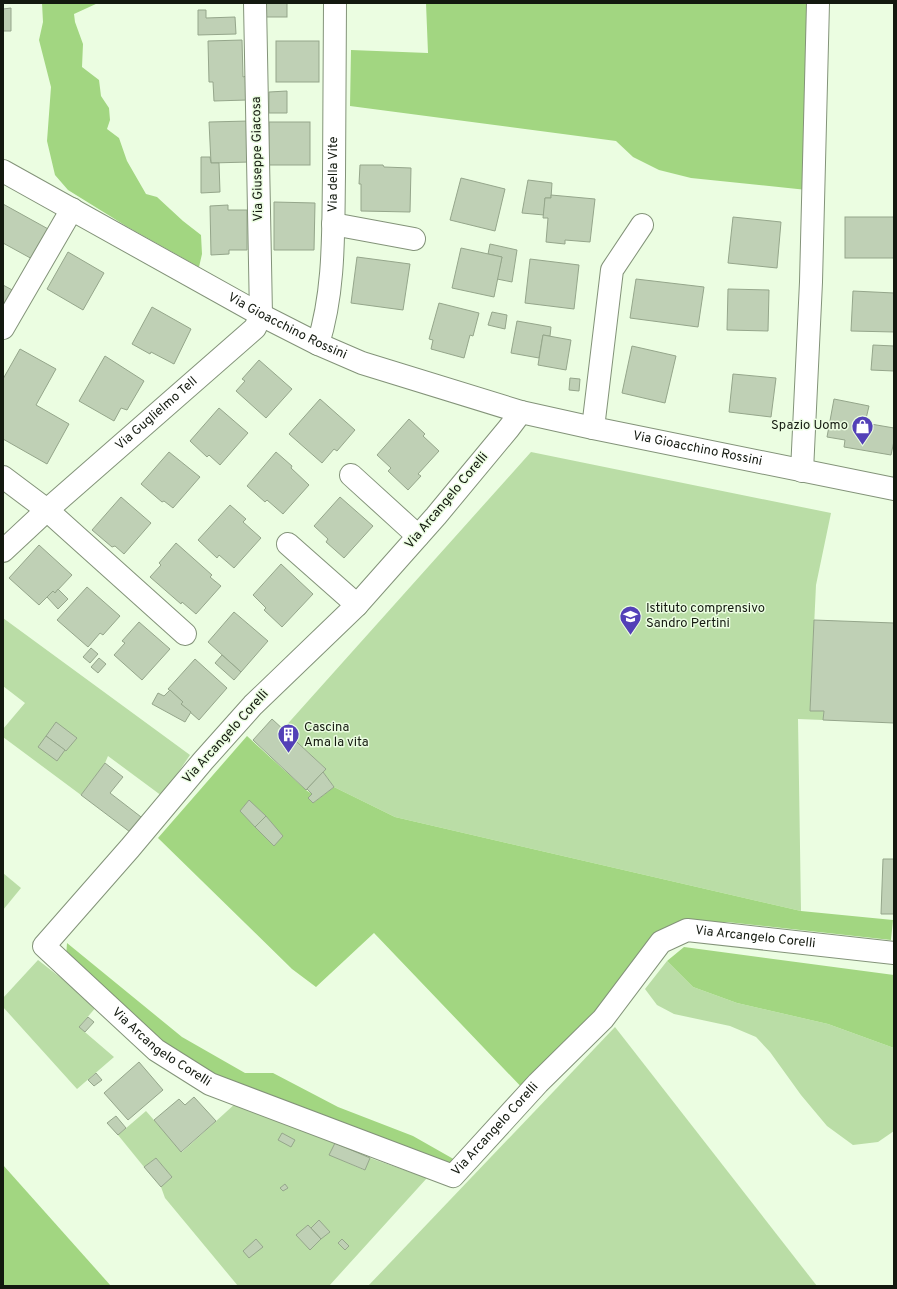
<svg xmlns="http://www.w3.org/2000/svg" width="897" height="1289" viewBox="0 0 897 1289" font-family="Overpass,sans-serif">
	<rect width="100%" height="100%" fill="#ebfde1"/>
	<!-- green -->
	<g fill="#badda6">
		<polygon points="531,452 831,513 816,585 810,711 824,711 823,720 798,719 801,911 395,817 334,787 323,772 326,769 283,729"/>
		<polygon points="3,618 190,755 162,796 108,756 105,763 81,795 3,737 3,729 25,703 3,686"/>
		<polygon points="3,873 21,888 3,910"/>
		<polygon points="38,960 97,1006 79,1027 114,1057 77,1089 3,1007 3,998"/>
		<polygon points="667,961 693,987 737,1003 828,1024 894,1048 894,1131 878,1142 853,1145 827,1126 801,1095 770,1052 756,1037 730,1026 674,1014 657,1005 645,989"/>
		<polygon points="615,1027 817,1286 368,1286"/>
		<polygon points="236,1103 335,1143 330,1155 364,1170 370,1158 427,1178 329,1286 238,1286 165,1198 161,1187 172,1177 156,1158 144,1167 118,1135 146,1111 182,1152"/>
	</g>
	<!-- forest -->
	<g fill="#a2d681">
		<polygon points="42,3 98,3 74,14 75,22 83,44 82,67 99,80 101,96 109,108 110,120 107,129 119,138 127,161 146,194 157,197 183,221 201,235 202,254 199,267 126,226 68,190 55,175 47,141 51,87 39,40 43,22"/>
		<polygon points="426,3 815,3 807,190 691,178 659,170 633,157 616,141 350,106 351,50 428,53"/>
		<polygon points="247,736 306,790 312,794 308,798 313,803 334,787 395,817 801,911 893,920 891,940 727,922 703,924 661,942 528,1094 374,933 316,987 292,969 158,838"/>
		<polygon points="67,943 182,1037 245,1073 273,1073 338,1107 413,1136 457,1161 446,1165 189,1066 66,957"/>
		<polygon points="684,947 894,975 894,1048 828,1024 737,1003 693,987 667,961"/>
		<polygon points="3,1165 111,1286 3,1286"/>
	</g>
	<!-- building -->
	<g fill="#bfd0b5" stroke="#95a68b">
		<rect x="266" y="3" width="21" height="14"/>
		<polygon points="11,8 11,31 3,31 3,9"/>
		<polygon points="198,10 206,10 206,18 235,17 236,34 198,35"/>
		<polygon points="242,40 243,77 246,76 247,100 214,101 213,82 209,82 208,41"/>
		<rect x="276" y="41" width="43" height="41"/>
		<polygon points="287,91 287,113 269,113 269,92"/>
		<polygon points="249,121 250,162 211,163 209,122"/>
		<rect x="269" y="122" width="41" height="43"/>
		<polygon points="201,157 210,157 211,163 219,163 220,192 201,193"/>
		<polygon points="360,165 383,165 384,167 411,168 410,212 361,211 361,184 359,184"/>
		<polygon points="461,178 505,189 495,231 450,220"/>
		<polygon points="528,180 552,183 551,198 545,198 544,215 522,213"/>
		<polygon points="551,195 595,199 590,242 565,240 565,244 546,242 548,218 543,218 545,198 551,198"/>
		<polygon points="274,202 315,203 314,250 274,250"/>
		<polygon points="3,204 50,230 34,260 3,243"/>
		<polygon points="228,205 228,210 247,210 247,250 229,250 229,254 211,255 210,206"/>
		<polygon points="733,217 781,222 777,268 728,263"/>
		<rect x="845" y="217" width="49" height="41"/>
		<polygon points="490,244 517,250 512,282 497,279 502,257 488,254"/>
		<polygon points="461,248 502,257 494,297 452,288"/>
		<polygon points="68,252 104,273 83,310 47,289"/>
		<polygon points="357,257 410,264 403,310 351,303"/>
		<polygon points="530,259 579,265 574,309 525,303"/>
		<polygon points="636,279 704,287 698,327 630,318"/>
		<polygon points="3,285 16,292 3,307"/>
		<polygon points="728,289 769,290 768,331 727,330"/>
		<polygon points="853,291 894,293 894,332 851,331"/>
		<polygon points="439,303 479,313 473,336 470,335 464,358 431,349 433,340 429,339"/>
		<polygon points="152,307 191,329 174,364 151,352 150,354 132,344"/>
		<polygon points="492,312 507,315 505,329 488,325"/>
		<polygon points="517,321 551,327 550,336 543,335 539,358 511,353"/>
		<polygon points="543,335 571,340 566,370 538,365"/>
		<polygon points="873,345 894,346 894,371 871,370"/>
		<polygon points="632,346 676,356 665,403 622,393"/>
		<polygon points="20,349 56,369 36,405 69,424 47,464 3,439 3,379"/>
		<polygon points="105,356 144,381 127,410 121,408 114,421 79,401"/>
		<polygon points="259,360 292,389 266,418 236,391 245,381 242,379"/>
		<polygon points="733,374 776,378 771,417 729,412"/>
		<polygon points="570,378 580,379 579,391 569,390"/>
		<polygon points="320,399 355,430 337,451 334,449 322,463 289,434"/>
		<polygon points="834,399 869,406 865,423 894,428 894,441 891,455 844,447 845,440 827,437"/>
		<polygon points="219,408 248,433 220,465 209,455 207,457 190,441"/>
		<polygon points="409,419 425,434 423,436 439,451 418,474 421,476 408,490 388,471 391,468 377,455"/>
		<polygon points="169,452 200,477 173,508 164,501 162,502 141,484"/>
		<polygon points="276,452 292,466 291,468 309,485 283,514 267,500 265,502 247,486"/>
		<polygon points="121,497 151,523 124,554 115,546 112,547 92,530"/>
		<polygon points="340,497 373,526 344,558 326,542 328,539 314,526"/>
		<polygon points="230,505 246,519 243,522 261,538 234,568 219,555 217,558 198,540"/>
		<polygon points="176,543 212,575 210,577 221,586 196,614 182,602 181,604 150,577 161,565 159,563"/>
		<polygon points="39,545 72,575 55,593 53,591 39,605 9,578"/>
		<polygon points="281,564 313,594 282,627 264,610 266,608 253,595"/>
		<polygon points="87,587 120,616 103,635 100,633 88,647 57,620"/>
		<polygon points="58,589 68,599 58,609 47,597 53,591 55,593"/>
		<polygon points="234,612 268,641 241,672 208,642"/>
		<polygon points="814,620 894,623 894,723 823,720 824,711 810,711"/>
		<polygon points="139,622 170,649 142,680 114,655 125,643 122,641"/>
		<polygon points="91,648 98,654 90,663 83,657"/>
		<polygon points="222,655 241,672 234,680 215,663"/>
		<polygon points="99,658 106,664 98,673 91,667"/>
		<polygon points="195,659 227,688 199,720 181,704 183,702 168,689"/>
		<polygon points="170,690 183,702 181,704 191,712 185,722 152,704 158,693 164,696"/>
		<polygon points="272,719 326,769 306,790 253,740"/>
		<polygon points="56,722 77,738 66,751 46,736"/>
		<polygon points="46,736 65,750 57,761 38,747"/>
		<polygon points="105,763 123,777 110,793 145,820 134,835 81,795"/>
		<polygon points="323,772 334,787 313,803 308,798 312,794 307,789"/>
		<polygon points="249,800 266,816 255,827 240,811"/>
		<polygon points="266,816 283,836 274,846 255,827"/>
		<polygon points="883,859 894,859 894,914 881,914"/>
		<polygon points="88,1017 94,1022 85,1032 79,1027"/>
		<polygon points="139,1062 163,1090 128,1120 104,1093"/>
		<polygon points="96,1073 102,1080 94,1086 88,1080"/>
		<polygon points="194,1097 216,1121 181,1152 154,1120 179,1099 185,1105"/>
		<polygon points="116,1116 126,1128 118,1135 107,1123"/>
		<polygon points="282,1133 295,1140 291,1147 278,1140"/>
		<polygon points="335,1143 370,1158 365,1170 329,1155"/>
		<polygon points="156,1158 172,1177 161,1187 144,1167"/>
		<polygon points="285,1184 288,1188 283,1191 280,1188"/>
		<polygon points="319,1220 330,1232 321,1239 311,1228"/>
		<polygon points="308,1225 321,1239 310,1250 296,1235"/>
		<polygon points="256,1239 263,1247 249,1258 243,1251"/>
		<polygon points="342,1239 349,1246 345,1250 338,1243"/>
	</g>
	<g fill="none" stroke-linecap="round" stroke-linejoin="round">
		<defs>
			<g id="minor">
				<path id="s1" d="M3,171L261,315L318,344L362,363L521,412L593,428L894,489"/>
				<polyline points="333,224 414,239"/>
				<polyline points="3,328 72,209"/>
				<path id="s2" d="M318,344C335,290 333,232 334,176C334,118 335,61 335,3"/>
				<path id="s3" d="M521,412L509,428L436,516L357,605L253,705L203,761L130,848L44,946L156,1050L210,1084L453,1176L538,1083L603,1019L661,942L687,930L894,953"/>
				<polyline points="593,428 612,270 642,225"/>
				<polyline points="802,471 811,282 818,3"/>
				<polyline points="351,475 418,536"/>
				<polyline points="3,477 47,510 185,634"/>
				<polyline points="288,544 357,605"/>
				<path id="s4" d="M3,551L47,510L255,328L261,315L255,3"/>
			</g>
		</defs>
		<!-- minor casing -->
		<use href="#minor" stroke="#839379" stroke-width="24"/>
		<!-- minor -->
		<use href="#minor" stroke="#fff" stroke-width="22"/>
	</g>
	<!-- icons -->
	<defs>
		<symbol id="shop-pin" viewBox="-11 -11 22 30"><path d="M0 17L-7.5 6A9.5 9.5 0 1 1 7.5 6Z" fill="#5340b7" stroke="#ebfde1"/><path d="M-5-2.5h2.3a2.7 3.5 0 0 1 5.4 0H5L5.5 6h-11ZM-1.5-2.5h3a1.5 2.3 0 0 0-3 0Z" fill="#fff"/></symbol>
		<symbol id="school-pin" viewBox="-11 -11 22 30"><path d="M0 17L-7.5 6A9.5 9.5 0 1 1 7.5 6Z" fill="#5340b7" stroke="#ebfde1"/><path d="M0-5L7-2L0 1L-7-2ZM-4 1L0 2.5L4 1V4Q0 6-4 4Z" fill="#fff"/></symbol>
		<symbol id="building-pin" viewBox="-11 -11 22 30"><path d="M0 17L-7.5 6A9.5 9.5 0 1 1 7.5 6Z" fill="#5340b7" stroke="#ebfde1"/><path d="M-4-6H4V6H1V3H-1V6H-4ZM-2.5-4.3h1.7v1.8h-1.7ZM.8-4.3h1.7v1.8H.8ZM-2.5-1h1.7V.8h-1.7ZM.8-1h1.7V.8H.8Z" fill="#fff"/></symbol>
	</defs>
	<g fill-rule="evenodd">
		<use href="#shop-pin" x="850" y="414" width="25" height="34"/>
		<use href="#school-pin" x="618" y="604" width="25" height="34"/>
		<use href="#building-pin" x="276" y="722" width="25" height="34"/>
	</g>
	<g text-anchor="middle" dominant-baseline="central" stroke-width="3" stroke-linejoin="round" paint-order="stroke">
		<!-- street labels -->
		<g font-size="13" fill="#13190f" stroke="#ebfde1">
			<text transform="translate(258 159) rotate(-91)">Via Giuseppe Giacosa</text>
			<text stroke="none"><textPath href="#s2" startOffset="171">Via della Vite</textPath></text>
			<text stroke="none"><textPath href="#s1" startOffset="324">Via Gioacchino Rossini</textPath></text>
			<text stroke="none"><textPath href="#s4" startOffset="206">Via Guglielmo Tell</textPath></text>
			<text stroke="none"><textPath href="#s1" startOffset="754">Via Gioacchino Rossini</textPath></text>
			<text transform="translate(447 501) rotate(-50)">Via Arcangelo Corelli</text>
			<text transform="translate(226 737) rotate(-48)">Via Arcangelo Corelli</text>
			<text stroke="none"><textPath href="#s3" startOffset="1604">Via Arcangelo Corelli</textPath></text>
			<text stroke="none"><textPath href="#s3" startOffset="872">Via Arcangelo Corelli</textPath></text>
			<text stroke="none"><textPath href="#s3" startOffset="1256">Via Arcangelo Corelli</textPath></text>
		</g>
		<!-- poi labels -->
		<g font-size="13" fill="#13190f" stroke="#ebfde1" text-anchor="start">
			<text x="848" y="426" text-anchor="end">Spazio Uomo</text>
			<text x="646" y="609">Istituto comprensivo<tspan x="646" dy="15">Sandro Pertini</tspan></text>
			<text x="304" y="728">Cascina<tspan x="304" dy="15">Ama la vita</tspan></text>
		</g>
	</g>
	<!-- border -->
	<rect width="897" height="1289" fill="none" stroke="#13190f" stroke-width="8"/>
</svg>
